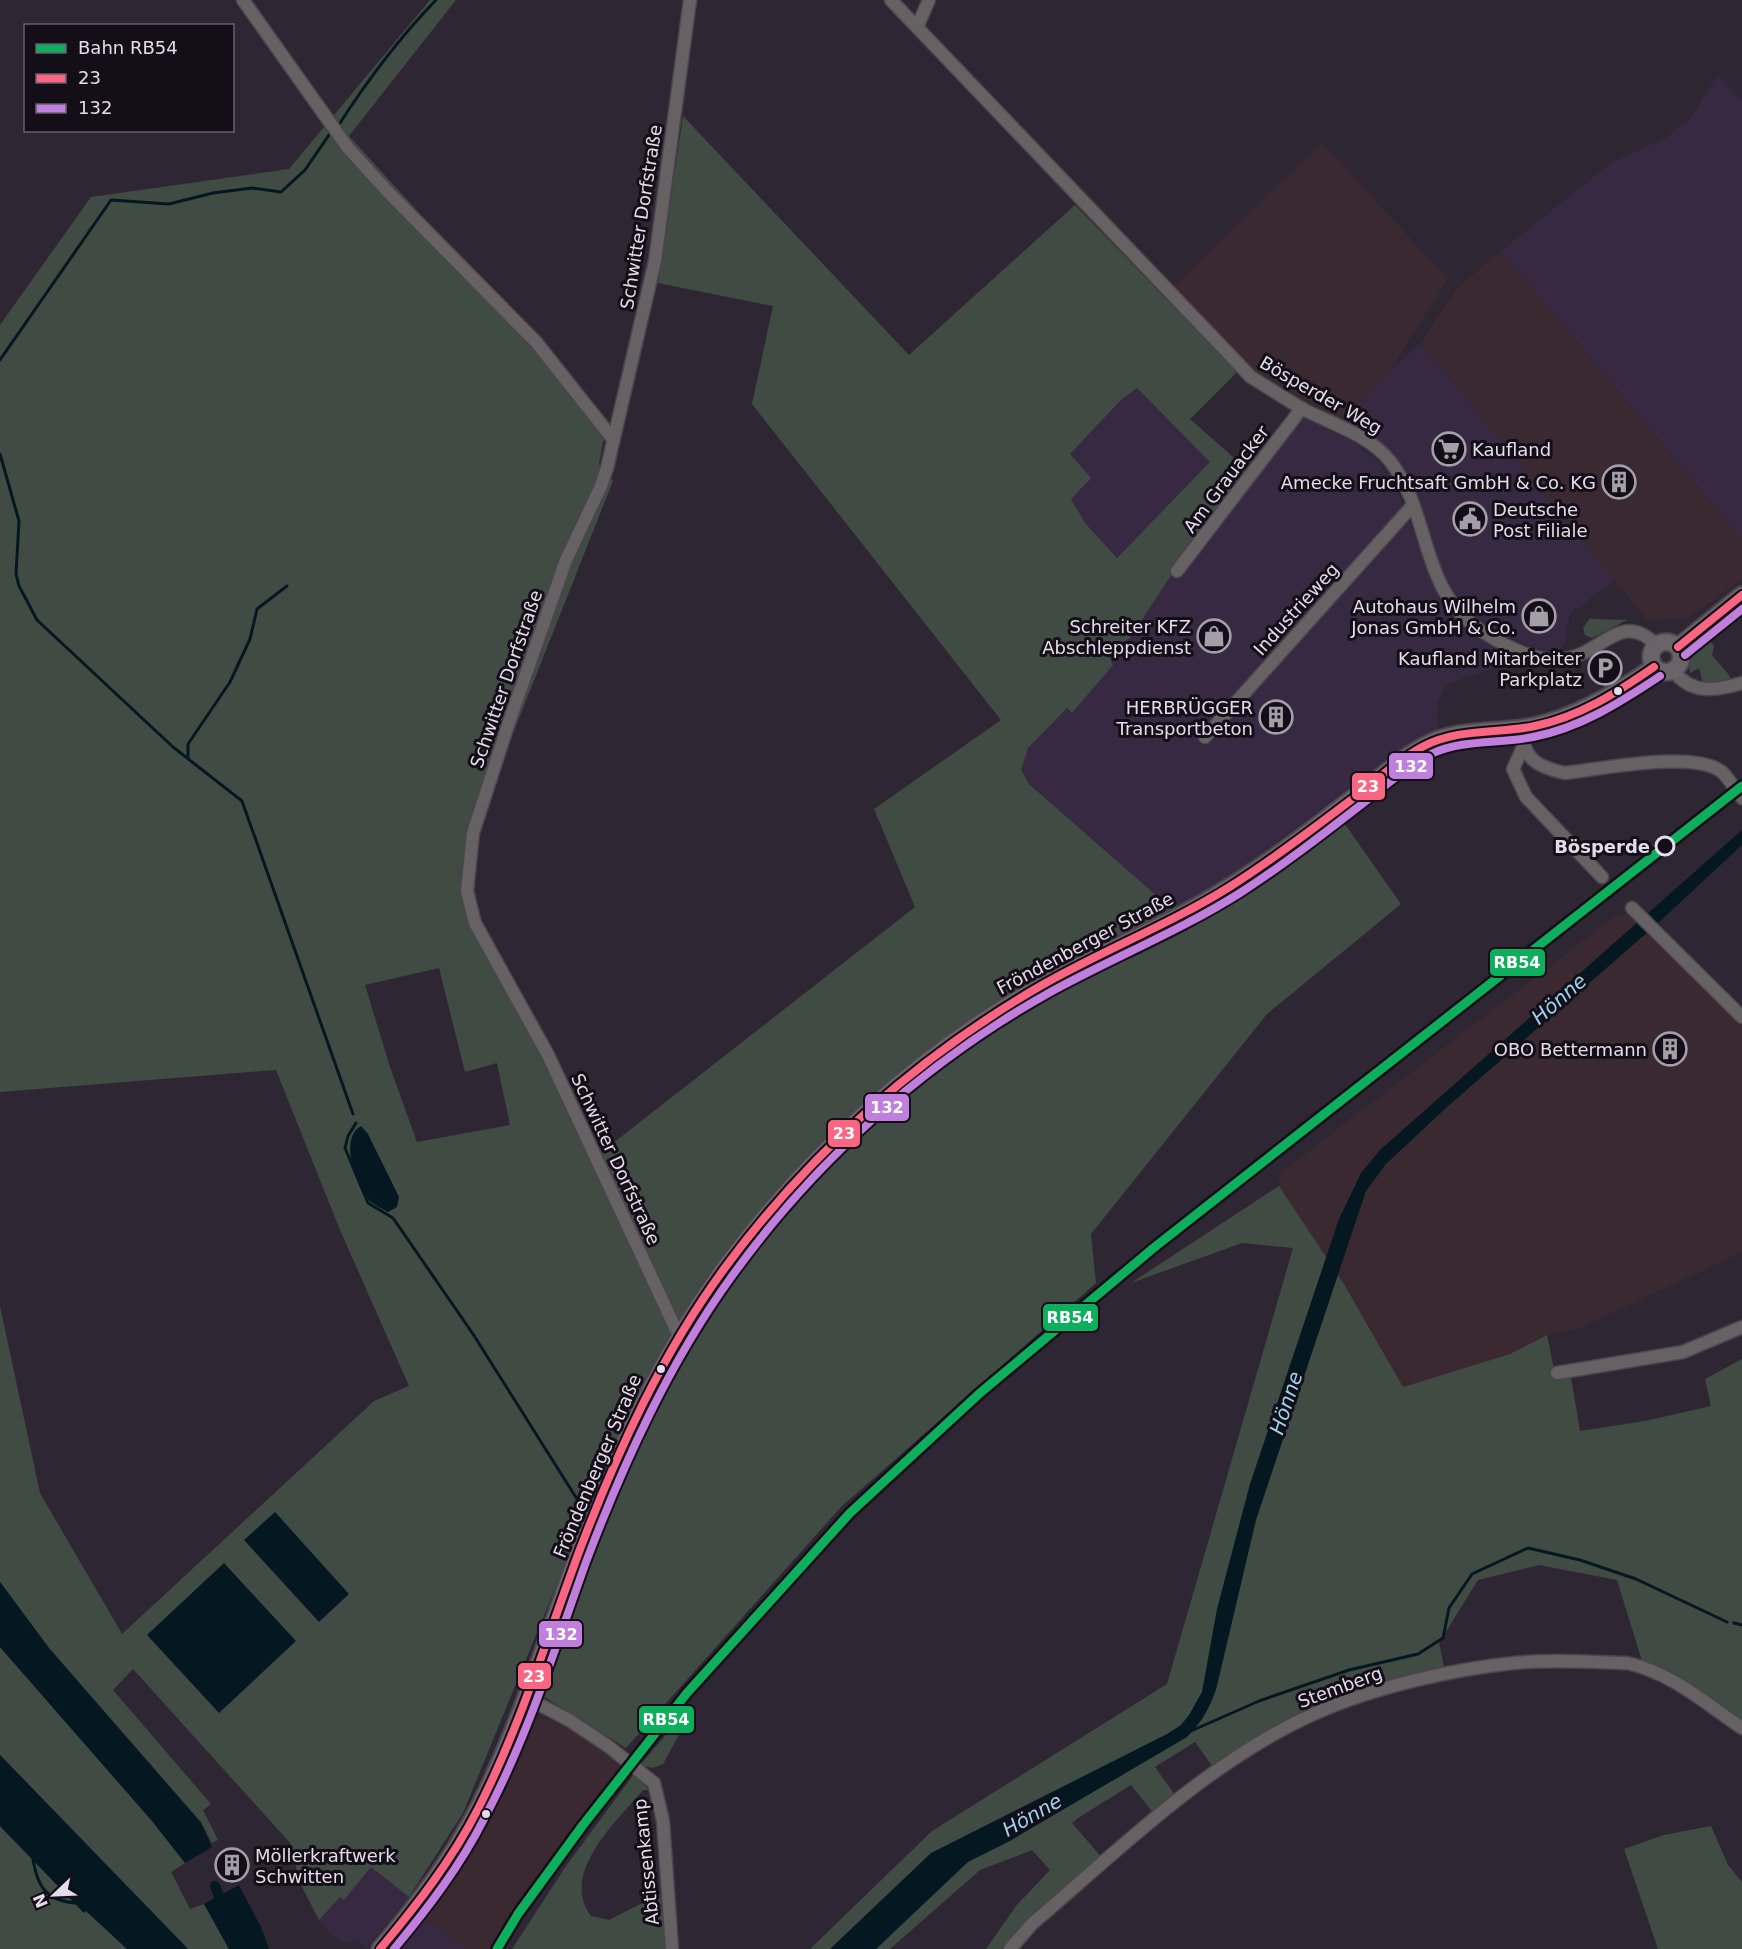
<svg xmlns="http://www.w3.org/2000/svg" width="1742" height="1949" viewBox="0 0 1742 1949" font-family="'DejaVu Sans',sans-serif">
	<rect width="100%" height="100%" fill="#2e2733"/>
	<!-- built -->
	<g fill="#382943">
		<polygon points="1717,76 1742,101 1742,540 1501,251 1611,163 1666,138 1691,117"/>
		<polygon points="1421,343 1615,580 1571,613 1565,628 1566,640 1559,651 1538,649 1495,631 1467,611 1438,566 1422,509 1408,477 1379,443 1341,422 1390,370"/>
		<polygon points="1137,388 1211,462 1117,558 1085,523 1071,499 1070,454 1122,399"/>
		<polygon points="1293,412 1350,440 1380,463 1402,502 1440,601 1451,616 1475,637 1517,657 1513,662 1446,684 1437,704 1438,730 1388,757 1223,883 1173,910 1029,784 1021,770 1027,748 1067,708 1072,713 1108,655 1130,638 1185,554"/>
		<polygon points="371,1867 409,1897 366,1948 358,1940 346,1943 332,1935 319,1920 340,1897 344,1900"/>
		<polygon points="422,1917 467,1949 398,1949"/>
	</g>
	<!-- industrial -->
	<g fill="#3a2930">
		<polygon points="1322,143 1448,279 1390,370 1341,422 1266,381 1251,369 1172,288"/>
		<polygon points="1501,251 1742,540 1742,579 1688,618 1647,620 1421,343 1457,288"/>
		<polygon points="1628,914 1742,1024 1742,1252 1582,1327 1547,1335 1510,1354 1403,1387 1344,1284 1279,1186 1278,1175 1615,916"/>
		<polygon points="543,1717 581,1733 624,1763 534,1884 493,1949 467,1949 422,1917 477,1839 532,1721"/>
	</g>
	<!-- green -->
	<g fill="#404b43" fill-rule="evenodd">
		<path d="M430,0H456L349,136L607,419L599,464L613,481L476,827L466,886L476,922L594,1158L915,907L874,809L1001,720L752,404L773,306L658,283L683,116L909,355L1075,205L1237,372L1190,419L1250,472L1185,554L1130,638L1108,654L1113,665L1072,713L1067,708L1028,748L1021,770L1029,784L1173,910L873,1097L793,1172L703,1282L647,1376L584,1518L463,1813L409,1897L371,1867L344,1900L340,1897L319,1920L303,1889L290,1848L291,1844L133,1669L113,1690L211,1804L203,1810L218,1840L212,1843L201,1822L49,1648L0,1582V1306L40,1493L122,1634L374,1401L409,1386L340,1230L276,1070L0,1092V325L91,197L289,169ZM1137,388L1210,462L1117,558L1085,523L1071,499L1091,478L1070,454L1122,399ZM439,968L465,1072L497,1063L510,1125L417,1142L390,1067L365,985Z"/>
		<polygon points="1590,618 1594,619 1627,620 1592,638 1585,635 1583,628"/>
		<path d="M1711,642L1714,646L1712,655L1729,675L1731,681L1703,683L1699,668L1690,673C1685,657 1700,650 1711,642Z"/>
		<polygon points="1342,820 1401,904 1267,1014 1091,1234 1096,1283 841,1507 626,1748 535,1691 599,1521 646,1418 685,1343 734,1272 802,1182 953,1050 1045,990 1225,899"/>
		<polygon points="1279,1186 1344,1284 1403,1387 1510,1354 1547,1335 1556,1379 1571,1377 1580,1431 1645,1421 1711,1406 1705,1379 1742,1359 1742,1724 1642,1661 1617,1580 1539,1565 1478,1580 1439,1643 1445,1672 1379,1686 1215,1770 1195,1742 1155,1767 1177,1798 1155,1815 1131,1785 1078,1818 1072,1823 1103,1859 1040,1908 1005,1949 986,1949 1016,1906 1050,1870 1032,1850 980,1870 890,1949 810,1949 932,1831 1167,1684 1293,1248 1242,1243 1131,1283"/>
		<polygon points="0,1647 152,1821 185,1863 171,1872 190,1909 204,1904 229,1949 188,1949 0,1755"/>
		<polygon points="688,1709 693,1709 663,1764 653,1768 640,1765"/>
		<path d="M634,1774L649,1790H643C617,1821 559,1873 591,1916L609,1920L660,1894L666,1949H512L566,1866Z"/>
		<polygon points="0,1826 83,1912 86,1911 127,1949 0,1949"/>
		<polygon points="1711,1826 1728,1865 1742,1882 1742,1949 1658,1949 1624,1849 1664,1835"/>
	</g>
	<!-- water -->
	<g fill="#051821">
		<path d="M1742,830V845L1657,924L1447,1107L1386,1164L1366,1191L1256,1520L1216,1690C1209,1709 1202,1722 1187,1737L1008,1842L968,1862L876,1949H830L931,1853L1167,1734L1181,1725L1189,1715L1202,1692L1217,1609L1250,1484L1339,1219L1361,1173L1380,1150Z"/>
		<path d="M361,1126L368,1134L399,1197L397,1207L388,1212C383,1209 376,1206 371,1202C357,1189 338,1139 361,1126Z"/>
		<polygon points="275,1512 349,1594 319,1622 244,1540"/>
		<polygon points="224,1563 296,1641 219,1713 147,1635"/>
		<polygon points="0,1582 49,1648 201,1823 212,1847 185,1863 152,1821 0,1647"/>
		<polygon points="0,1755 188,1949 127,1949 86,1911 84,1913 0,1826"/>
		<polygon points="239,1885 261,1927 269,1949 229,1949 204,1904"/>
	</g>
	<g fill="none" stroke-linecap="round" stroke-linejoin="round">
		<!-- stream -->
		<g stroke="#051821" stroke-width="3">
			<path d="M338,126C367,81 399,38 436,0"/>
			<polyline points="0,360 111,200 169,204 213,193 252,188 281,192 305,170 331,132"/>
			<polyline points="0,454 19,521 16,574 19,586 37,620 173,747 242,801 353,1114"/>
			<polyline points="188,758 188,744 230,682 250,639 257,609 287,586"/>
			<polyline points="356,1123 348,1136 345,1148 368,1203 393,1218 473,1334 582,1507"/>
			<polyline points="1734,1623 1742,1625"/>
			<polyline points="1191,1731 1259,1701 1349,1670 1418,1654 1443,1638 1449,1608 1472,1574 1528,1548 1580,1560 1636,1579 1727,1622"/>
			<path d="M33,1860C38,1888 46,1900 75,1903"/>
		</g>
		<!-- canal -->
		<polyline stroke="#051821" stroke-width="10" points="215,1886 224,1908"/>
		<defs>
			<g id="minor">
				<polyline points="243,0 348,148 389,193 536,342 612,438"/>
				<path d="M891,0L1251,377C1267,387 1284,398 1301,408C1331,424 1368,434 1390,461C1433,516 1418,591 1483,632C1505,646 1537,663 1564,659C1600,655 1622,609 1656,645"/>
				<polyline points="917,27 929,0"/>
				<polyline points="1177,571 1302,408"/>
				<path d="M1673,670C1691,695 1716,691 1742,683"/>
				<path d="M1520,728C1525,759 1534,766 1565,773C1601,769 1694,750 1722,772C1729,779 1736,790 1742,798"/>
				<polyline points="1205,737 1413,505"/>
				<polyline points="1523,747 1513,769 1526,797 1602,877"/>
				<polyline points="1632,908 1742,1017"/>
				<polyline points="679,1336 548,1055 475,923 467,891 473,833 508,725 566,560 601,486 607,468 655,261 690,0"/>
				<polyline points="1557,1373 1683,1352 1742,1327"/>
				<polyline points="525,1697 569,1720 608,1746 654,1783 663,1821 672,1949"/>
				<path d="M1010,1949L1032,1924C1120,1849 1208,1761 1316,1713C1371,1688 1453,1669 1514,1663C1551,1659 1590,1662 1627,1663C1672,1673 1705,1703 1742,1728"/>
			</g>
			<g id="secondary">
				<circle cx="1666" cy="657" r="15"/>
				<polyline points="1678,647 1742,595"/>
				<path d="M380,1949C417,1906 452,1859 478,1809C525,1716 554,1613 593,1516C629,1428 670,1342 727,1265C810,1154 916,1057 1037,988C1098,953 1164,928 1223,891C1272,861 1317,826 1362,791C1383,776 1401,758 1424,746C1459,727 1497,734 1535,726C1577,717 1620,691 1654,667"/>
			</g>
		</defs>
		<!-- minor casing -->
		<use href="#minor" stroke="#4b454f" stroke-width="15"/>
		<!-- secondary casing -->
		<use href="#secondary" stroke="#4b454f" stroke-width="20"/>
		<!-- minor -->
		<use href="#minor" stroke="#666163" stroke-width="12"/>
		<!-- secondary -->
		<use href="#secondary" stroke="#6a6367" stroke-width="16"/>
		<defs>
			<g id="bus-1">
				<polyline points="1678,647 1742,595"/>
				<path d="M380,1949C417,1905 452,1860 478,1809C520,1727 547,1638 579,1552C617,1452 663,1351 727,1265C810,1153 917,1058 1037,988C1101,951 1169,925 1231,886C1274,859 1314,828 1355,797C1377,780 1399,759 1424,746C1459,728 1498,734 1535,726C1579,717 1618,692 1654,667"/>
			</g>
			<g id="bus-2">
				<polyline points="1685,655 1742,609"/>
				<path d="M394,1949C428,1908 461,1865 485,1817C528,1736 555,1648 586,1562C624,1462 669,1363 732,1276C814,1162 924,1063 1047,994C1110,959 1178,932 1240,893C1282,866 1322,835 1362,804C1384,787 1406,767 1431,754C1463,739 1499,744 1533,737C1580,728 1621,702 1660,676"/>
			</g>
		</defs>
		<!-- bus-1 casing -->
		<use href="#bus-1" stroke="#140e18" stroke-width="12"/>
		<!-- bus-2 casing -->
		<use href="#bus-2" stroke="#140e18" stroke-width="12"/>
		<!-- bus-1 -->
		<use href="#bus-1" stroke="#fa6682" stroke-width="8"/>
		<!-- bus-2 -->
		<use href="#bus-2" stroke="#c07fdc" stroke-width="8"/>
		<defs>
			<polyline id="rail-1" points="497,1949 518,1914 583,1825 687,1693 850,1513 980,1393 1156,1246 1742,786"/>
		</defs>
		<!-- rail-1 casing -->
		<use href="#rail-1" stroke="#140e18" stroke-width="14"/>
		<!-- rail-1 -->
		<use href="#rail-1" stroke="#0daf5c" stroke-width="9"/>
	</g>
	<!-- icons -->
	<defs>
		<symbol id="supermarket-ring" viewBox="-11 -11 22 22"><circle r="9.5" fill="#140e18" stroke="#a49daa" stroke-width="1.5"/><path d="M-6-5.5h2.5l.6 2H6L4.5 2H-2.5L-4.4-4H-6ZM-1.5 3.2a1.3 1.3 0 1 0 .1 0ZM3 3.2a1.3 1.3 0 1 0 .1 0Z" fill="#a49daa"/></symbol>
		<symbol id="building-ring" viewBox="-11 -11 22 22"><circle r="9.5" fill="#140e18" stroke="#a49daa" stroke-width="1.5"/><path d="M-4-6H4V6H1V3H-1V6H-4ZM-2.5-4.3h1.7v1.8h-1.7ZM.8-4.3h1.7v1.8H.8ZM-2.5-1h1.7V.8h-1.7ZM.8-1h1.7V.8H.8Z" fill="#a49daa"/></symbol>
		<symbol id="civic-ring" viewBox="-11 -11 22 22"><circle r="9.5" fill="#140e18" stroke="#a49daa" stroke-width="1.5"/><path d="M-.6-6.5H3V-4.5H.6V-3L4-1V1h2V6H-6V1h2V-1L-.6-3ZM-1.2 2.5V6h2.4V2.5Z" fill="#a49daa"/></symbol>
		<symbol id="shop-ring" viewBox="-11 -11 22 22"><circle r="9.5" fill="#140e18" stroke="#a49daa" stroke-width="1.5"/><path d="M-5-2.5h2.3a2.7 3.5 0 0 1 5.4 0H5L5.5 6h-11ZM-1.5-2.5h3a1.5 2.3 0 0 0-3 0Z" fill="#a49daa"/></symbol>
		<symbol id="parking-ring" viewBox="-11 -11 22 22"><circle r="9.5" fill="#140e18" stroke="#a49daa" stroke-width="1.5"/><path d="M-3.5-5.5H1a3.5 3.5 0 0 1 0 7H-1V5.5H-3.5ZM-1-3.4V-.6H.8a1.4 1.4 0 0 0 0-2.8Z" fill="#a49daa"/></symbol>
	</defs>
	<g fill-rule="evenodd">
		<use href="#supermarket-ring" x="1430" y="430" width="38" height="38"/>
		<use href="#building-ring" x="1600" y="463" width="38" height="38"/>
		<use href="#civic-ring" x="1451" y="500" width="38" height="38"/>
		<use href="#shop-ring" x="1520" y="597" width="38" height="38"/>
		<use href="#shop-ring" x="1195" y="617" width="38" height="38"/>
		<use href="#parking-ring" x="1586" y="649" width="38" height="38"/>
		<use href="#building-ring" x="1257" y="698" width="38" height="38"/>
		<use href="#building-ring" x="1651" y="1030" width="38" height="38"/>
		<use href="#building-ring" x="213" y="1846" width="38" height="38"/>
	</g>
	<!-- markers -->
	<g fill="#e4dcea" stroke="#140e18" stroke-width="2">
		<circle cx="1618" cy="691" r="5"/>
		<circle cx="661" cy="1369" r="5"/>
		<circle cx="486" cy="1814" r="5"/>
	</g>
	<circle fill="#140e18" stroke="#e4dcea" stroke-width="3" cx="1665" cy="846" r="9"/>
	<g text-anchor="middle" dominant-baseline="central" stroke-width="6" stroke-linejoin="round" paint-order="stroke">
		<!-- street labels -->
		<g font-size="18" fill="#e4dcea" stroke="#140e18">
			<text transform="translate(641 217) rotate(-81)">Schwitter Dorfstraße</text>
			<text transform="translate(1321 395) rotate(30)">Bösperder Weg</text>
			<text transform="translate(1226 479) rotate(-53)">Am Grauacker</text>
			<text transform="translate(1296 609) rotate(-48)">Industrieweg</text>
			<text transform="translate(506 679) rotate(-71)">Schwitter Dorfstraße</text>
			<text transform="translate(1085 943) rotate(-28)">Fröndenberger Straße</text>
			<text transform="translate(616 1159) rotate(65)">Schwitter Dorfstraße</text>
			<text transform="translate(597 1466) rotate(-67)">Fröndenberger Straße</text>
			<text transform="translate(1340 1687) rotate(-20)">Stemberg</text>
			<text transform="translate(646 1862) rotate(-96)">Abtissenkamp</text>
		</g>
		<!-- poi labels -->
		<g font-size="18" fill="#e4dcea" stroke="#140e18" text-anchor="end">
			<text x="1472" y="449" text-anchor="start">Kaufland</text>
			<text x="1596" y="482">Amecke Fruchtsaft GmbH &amp; Co. KG</text>
			<text x="1493" y="509" text-anchor="start">Deutsche<tspan x="1493" dy="21">Post Filiale</tspan></text>
			<text x="1516" y="606">Autohaus Wilhelm<tspan x="1516" dy="21">Jonas GmbH &amp; Co.</tspan></text>
			<text x="1191" y="626">Schreiter KFZ<tspan x="1191" dy="21">Abschleppdienst</tspan></text>
			<text x="1582" y="658">Kaufland Mitarbeiter<tspan x="1582" dy="21">Parkplatz</tspan></text>
			<text x="1253" y="707">HERBRÜGGER<tspan x="1253" dy="21">Transportbeton</tspan></text>
			<text x="1647" y="1049">OBO Bettermann</text>
			<text x="255" y="1855" text-anchor="start">Möllerkraftwerk<tspan x="255" dy="21">Schwitten</tspan></text>
		</g>
		<!-- stop labels -->
		<g font-size="18" font-weight="bold" fill="#e4dcea" stroke="#140e18" text-anchor="end">
			<text x="1650" y="846">Bösperde</text>
		</g>
		<!-- water labels -->
		<g font-size="20" font-style="italic" fill="#96d5ed" stroke="#140e18">
			<text transform="translate(1559 999) rotate(-41)">Hönne</text>
			<text transform="translate(1286 1403) rotate(-72)">Hönne</text>
			<text transform="translate(1032 1815) rotate(-30)">Hönne</text>
		</g>
	</g>
	<g stroke="#140e18" stroke-width="2">
		<rect x="1388" y="752" width="46" height="28" rx="6" fill="#c07fdc"/>
		<rect x="1351" y="772" width="35" height="29" rx="6" fill="#fa6682"/>
		<rect x="1489" y="948" width="57" height="29" rx="6" fill="#0daf5c"/>
		<rect x="864" y="1093" width="46" height="29" rx="6" fill="#c07fdc"/>
		<rect x="827" y="1119" width="34" height="29" rx="6" fill="#fa6682"/>
		<rect x="1042" y="1303" width="57" height="29" rx="6" fill="#0daf5c"/>
		<rect x="538" y="1620" width="45" height="28" rx="6" fill="#c07fdc"/>
		<rect x="517" y="1662" width="35" height="28" rx="6" fill="#fa6682"/>
		<rect x="638" y="1705" width="57" height="29" rx="6" fill="#0daf5c"/>
	</g>
	<g font-size="16" text-anchor="middle" font-weight="bold" fill="#fff">
		<text x="1411" y="772">132</text>
		<text x="1368" y="792">23</text>
		<text x="1517" y="968">RB54</text>
		<text x="887" y="1113">132</text>
		<text x="844" y="1139">23</text>
		<text x="1070" y="1323">RB54</text>
		<text x="561" y="1640">132</text>
		<text x="534" y="1682">23</text>
		<text x="666" y="1725">RB54</text>
	</g>
	<!-- legend -->
	<rect x="24" y="24" width="210" height="108" fill="#140e18" stroke="#67606c" stroke-width="1.5"/>
	<rect x="36" y="44" width="30" height="9" fill="#0daf5c" stroke="#67606c" stroke-width="1.5"/>
	<text x="78" y="54" font-size="18" fill="#e4dcea">Bahn RB54</text>
	<rect x="36" y="74" width="30" height="9" fill="#fa6682" stroke="#67606c" stroke-width="1.5"/>
	<text x="78" y="84" font-size="18" fill="#e4dcea">23</text>
	<rect x="36" y="104" width="30" height="9" fill="#c07fdc" stroke="#67606c" stroke-width="1.5"/>
	<text x="78" y="114" font-size="18" fill="#e4dcea">132</text>
	<!-- north arrow -->
	<g transform="translate(54 1895) rotate(247)" stroke="#140e18" stroke-width="4.5" paint-order="stroke">
	<path d="M0-4.5L10 22L0 15L-10 22Z" fill="#e4dcea"/>
	<text y="-9" font-size="16" font-weight="bold" text-anchor="middle" fill="#e4dcea">N</text>
	</g>
</svg>
